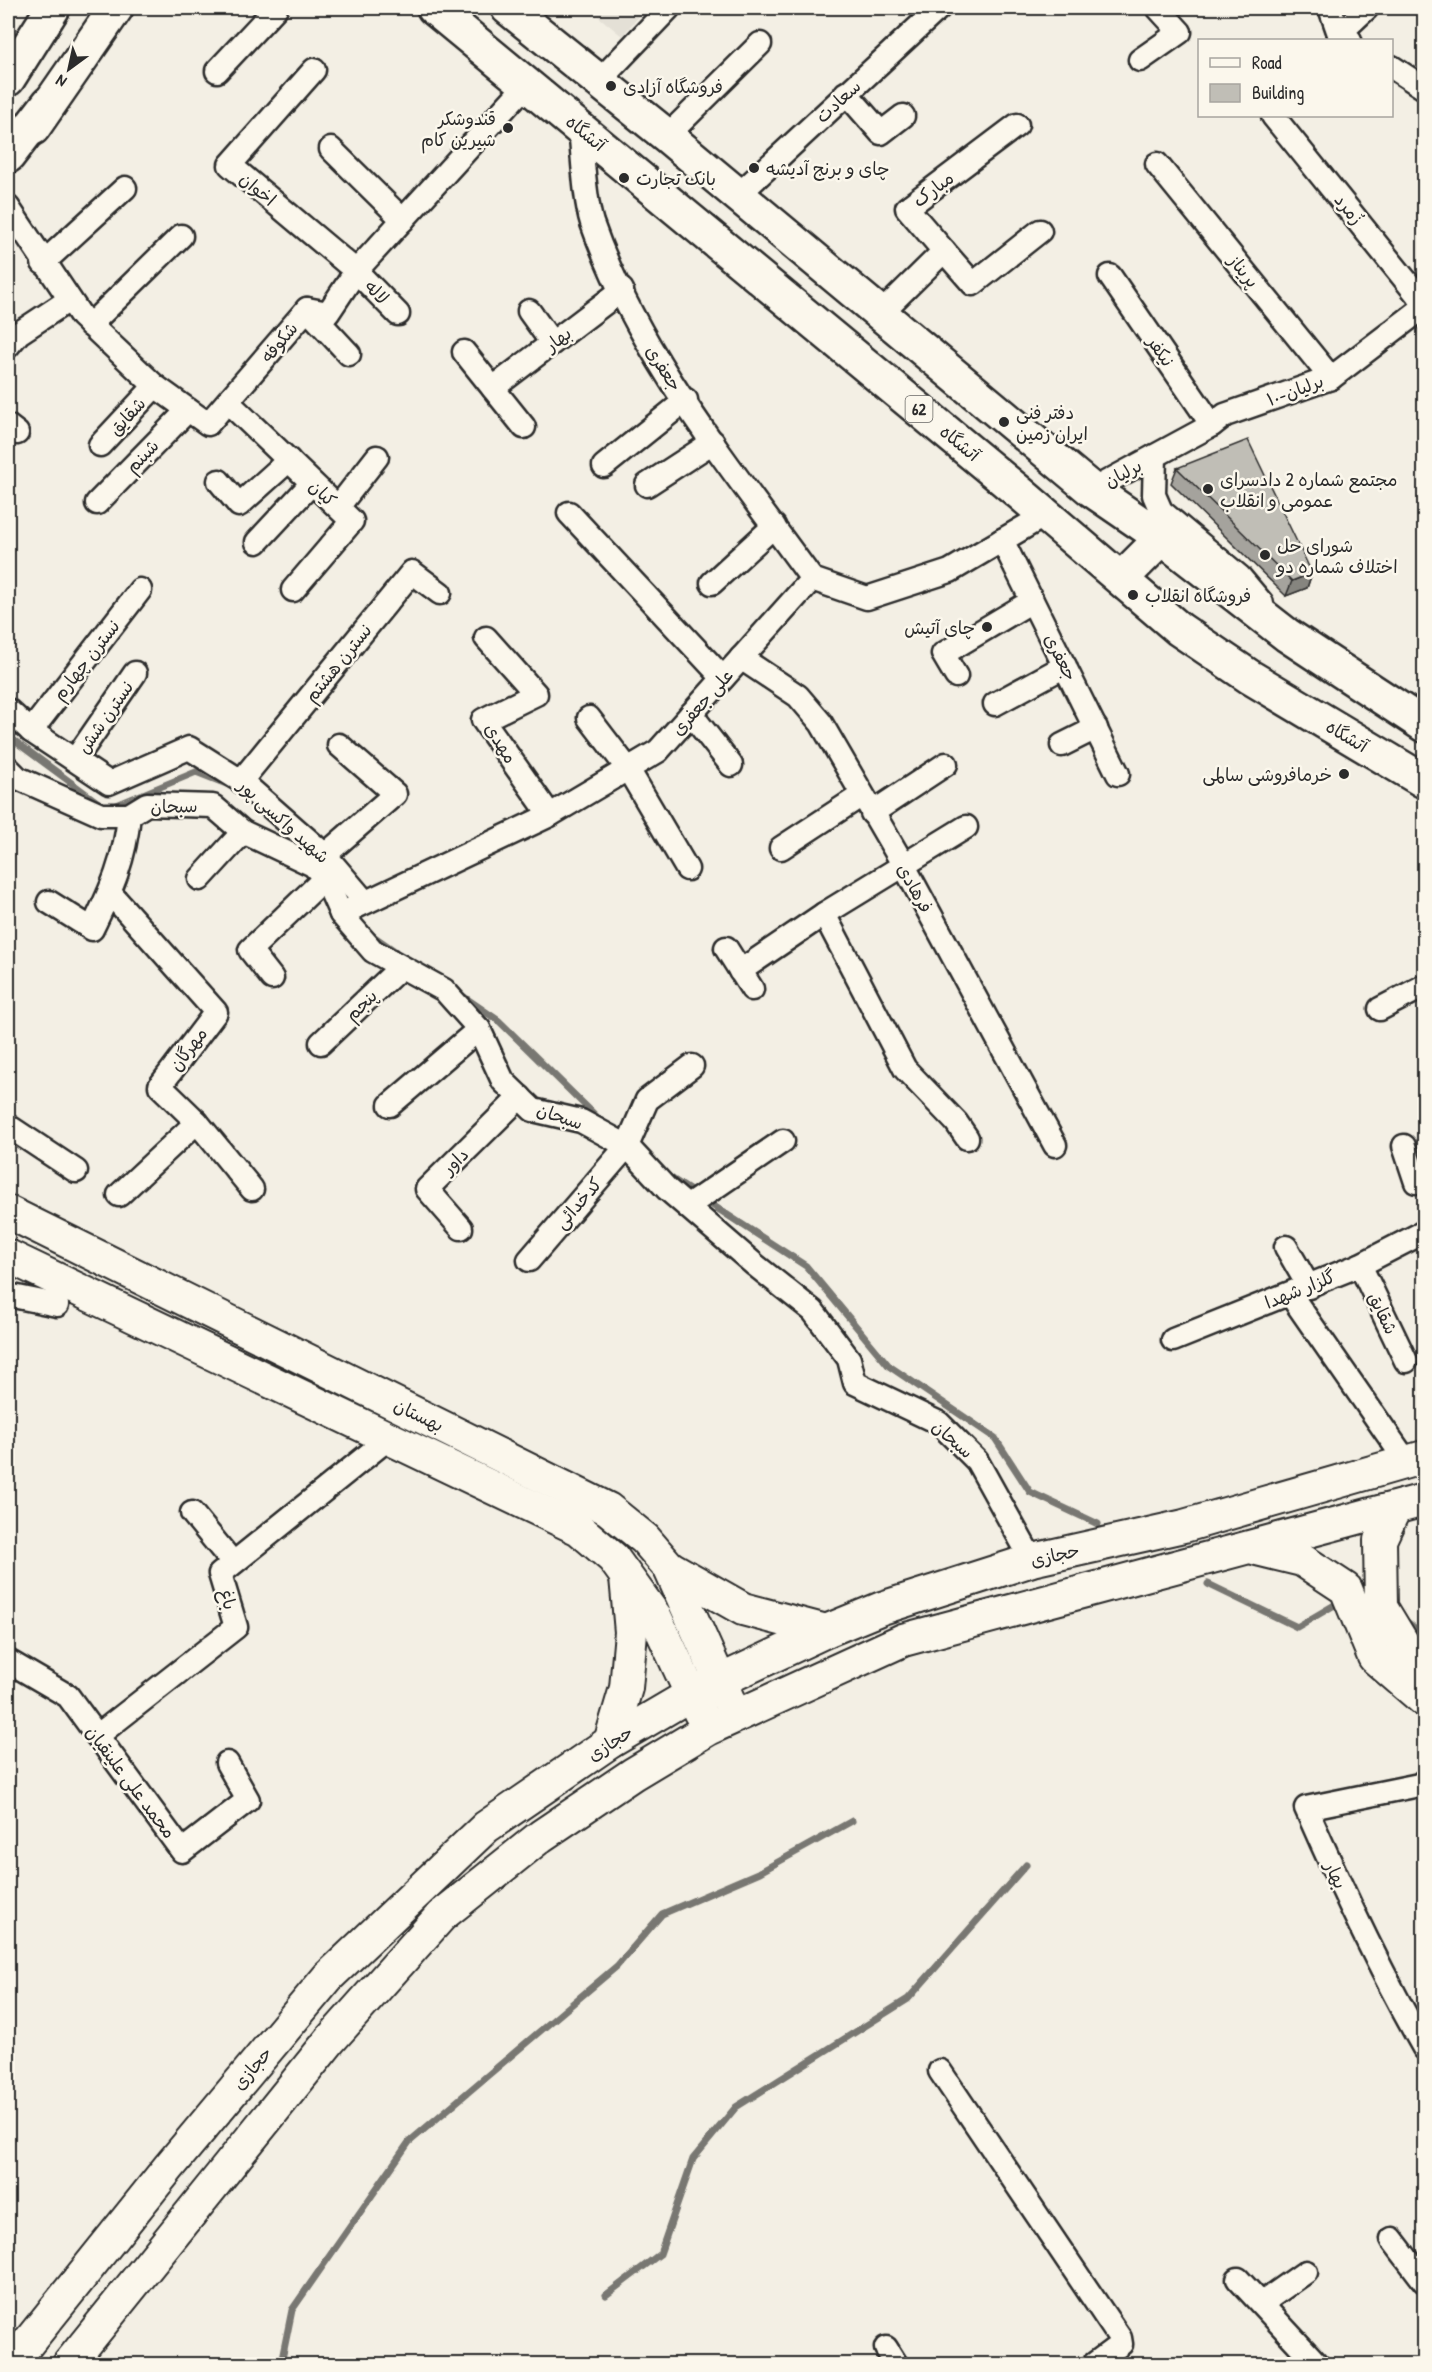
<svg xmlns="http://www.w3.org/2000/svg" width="1432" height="2372" viewBox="0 0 1432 2372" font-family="'Patrick Hand','Playpen Sans Arabic',sans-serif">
	<rect width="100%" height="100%" fill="#f3efe4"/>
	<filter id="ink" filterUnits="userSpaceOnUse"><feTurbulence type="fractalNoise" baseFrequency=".0167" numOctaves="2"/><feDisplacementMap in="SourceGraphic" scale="12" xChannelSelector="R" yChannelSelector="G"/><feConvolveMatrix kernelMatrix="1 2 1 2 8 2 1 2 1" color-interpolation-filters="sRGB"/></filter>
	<g filter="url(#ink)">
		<!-- built -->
		<polygon fill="#e4e0d6" points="588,8 646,8 622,36"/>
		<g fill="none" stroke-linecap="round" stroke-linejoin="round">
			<!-- stream -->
			<g stroke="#787772" stroke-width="7">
				<polyline points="8,736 100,804"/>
				<polyline points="112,807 196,772 229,785"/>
				<polyline points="372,935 395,951"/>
				<polyline points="464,997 499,1021 602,1122"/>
				<polyline points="666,1175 806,1266 889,1366 995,1438 1030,1492 1098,1524"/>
				<polyline points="1208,1584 1297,1627 1343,1600"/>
				<polyline points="1403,1619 1424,1635"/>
				<polyline points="606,2295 660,2254 693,2159 736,2107 908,1999 1026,1865"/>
				<polyline points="281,2364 292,2310 409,2142 617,1966 662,1914 760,1872 852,1821"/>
			</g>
			<defs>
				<g id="street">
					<polyline points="1330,8 1339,34 1350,40"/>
					<polyline points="1339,34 1367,8"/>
					<polyline points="1140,60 1180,32 1158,8"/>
					<polyline points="1392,67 1424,88"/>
					<polyline points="314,70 230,165 356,271 398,314"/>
					<polyline points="217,71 276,8"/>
					<polyline points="599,81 669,8"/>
					<polyline points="846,93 881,133 903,116"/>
					<polyline points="1273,116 1424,303"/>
					<path d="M580,128C583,155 584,198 592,223C638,355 731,467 812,579"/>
					<polyline points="667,136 760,44"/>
					<polyline points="331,149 403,220"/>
					<polyline points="1157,164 1331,378"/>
					<polyline points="737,196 939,8"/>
					<polyline points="8,207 81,316 155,386 208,424 307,309 328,313 356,271 527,84"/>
					<polyline points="944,251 973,284 1040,231"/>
					<polyline points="43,263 125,188"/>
					<polyline points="1110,276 1212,425"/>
					<polyline points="307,309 349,354"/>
					<polyline points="529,311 552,343"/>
					<polyline points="880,314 944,251 907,208 1017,125"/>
					<polyline points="90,325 181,236"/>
					<polyline points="8,346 19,333 69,300"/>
					<polyline points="464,352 524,427"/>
					<polyline points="493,388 622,290"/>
					<polyline points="228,402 352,521 293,590"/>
					<polyline points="8,426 17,433"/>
					<polyline points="100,445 155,386"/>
					<polyline points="1155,456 1154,495 1161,511 1240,577 1262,603"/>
					<polyline points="604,466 686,400"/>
					<polyline points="219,481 239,505 289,460"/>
					<polyline points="647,485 713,442"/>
					<polyline points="1092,490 1212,425 1225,415 1331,378 1424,307"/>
					<polyline points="97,503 188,410"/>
					<polyline points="338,507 377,457"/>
					<polyline points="569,513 723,678"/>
					<polyline points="1002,540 1118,774"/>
					<polyline points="257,542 312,483"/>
					<polyline points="712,583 774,526"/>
					<polyline points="486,638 536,694 483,720 550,815"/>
					<polyline points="741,658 798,696 821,723 903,864 1055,1145"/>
					<polyline points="956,676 943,654 1032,601"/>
					<polyline points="995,704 1065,666"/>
					<polyline points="8,710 31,731 109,783 189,748 241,781 325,855 365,902"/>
					<polyline points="691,714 731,765"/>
					<polyline points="589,718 628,769 687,869"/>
					<polyline points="31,731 140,590"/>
					<polyline points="1062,745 1096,728"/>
					<polyline points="75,760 135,673"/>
					<polyline points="8,768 18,778 101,815 129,815 147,804 213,806 243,832 313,865 325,878 341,914 373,951 444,990 479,1029 503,1081 533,1110 581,1121 627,1146 667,1189 755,1265 813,1311 849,1359 855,1383 939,1423 977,1461 1032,1560"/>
					<polyline points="241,781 412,572 440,593"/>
					<polyline points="872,813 946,764"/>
					<polyline points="966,827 824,914 905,1069 956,1122 967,1138"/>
					<polyline points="781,848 862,795"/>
					<polyline points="325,855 395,794 339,745"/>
					<polyline points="200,879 243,832"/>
					<polyline points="110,893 216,1012 160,1086 197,1122 119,1195"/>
					<path d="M49,902L92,929C112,888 125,860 129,815"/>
					<polyline points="341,914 550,815 658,751 812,579 867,598 950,571 1045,515"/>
					<polyline points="726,948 752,989"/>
					<polyline points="740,971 824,914"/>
					<polyline points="272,978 250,950 325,878"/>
					<polyline points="1380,1009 1424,986"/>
					<polyline points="321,1043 401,967"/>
					<polyline points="390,1105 479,1029"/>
					<polyline points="197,1122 252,1189"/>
					<polyline points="8,1126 76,1171"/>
					<polyline points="1404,1146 1416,1182 1424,1178"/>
					<polyline points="688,1206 783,1141"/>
					<polyline points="461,1228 427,1189 520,1097"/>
					<polyline points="1286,1247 1309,1287"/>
					<polyline points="529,1260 627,1146 647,1100 692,1066"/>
					<polyline points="1360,1265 1406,1361"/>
					<polyline points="1290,1294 1406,1461"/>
					<polyline points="8,1295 57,1305"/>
					<polyline points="1173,1340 1360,1265 1424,1232"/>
					<polyline points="192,1513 233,1563"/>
					<polyline points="8,1661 68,1696 182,1851 248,1800 227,1763"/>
					<polyline points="97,1736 236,1627 220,1574 389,1438"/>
					<path d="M1424,1781L1419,1785L1306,1808C1342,1890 1380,1971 1424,2048"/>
					<polyline points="940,2071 1120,2338 1121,2344 1094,2364"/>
					<polyline points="1392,2239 1424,2281"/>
					<polyline points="1238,2279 1317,2364"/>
					<polyline points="1262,2303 1306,2272"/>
					<polyline points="886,2348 896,2364"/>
				</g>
				<g id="secondary">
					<polyline points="8,1212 608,1509 645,1539 669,1567 728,1699"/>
					<polyline points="8,1256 579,1529 613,1558 655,1616 700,1713"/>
					<polyline points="1394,1510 1380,1540 1381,1607 1410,1655 1424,1667"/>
					<polyline points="1257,1549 1302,1560 1346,1589 1374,1657 1424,1700"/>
					<polyline points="669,1567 743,1609 826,1631"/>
					<polyline points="610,1742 626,1688 631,1632 626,1577"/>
					<polyline points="11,2364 169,2167 328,1977 486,1827 610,1742 690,1695 826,1631 882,1608 1032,1560 1184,1526 1424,1457"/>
					<polyline points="69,2364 331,2039 441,1916 541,1836 633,1774 708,1729 903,1640 1424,1500"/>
				</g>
				<g id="primary">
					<polyline points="434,8 1020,493 1179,629 1250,677 1424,781"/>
					<polyline points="508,8 667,136 1092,490 1162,538 1287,635 1424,725"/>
					<polyline points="33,128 116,8"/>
					<polyline points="1122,578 1162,538"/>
				</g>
				<g id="highway">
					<polyline points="8,79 53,8"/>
					<polyline points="8,156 49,103"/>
				</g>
			</defs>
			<!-- street casing -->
			<use href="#street" stroke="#2b2b2b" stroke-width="27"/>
			<!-- secondary casing -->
			<use href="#secondary" stroke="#2b2b2b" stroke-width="36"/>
			<!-- primary casing -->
			<use href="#primary" stroke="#2b2b2b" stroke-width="38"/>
			<!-- highway casing -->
			<use href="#highway" stroke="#2b2b2b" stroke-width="38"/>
			<!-- street -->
			<use href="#street" stroke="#fbf7ec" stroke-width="22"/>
			<!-- secondary -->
			<use href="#secondary" stroke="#fbf7ec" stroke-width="32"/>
			<!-- primary -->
			<use href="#primary" stroke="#fbf7ec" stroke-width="33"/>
			<!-- highway -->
			<use href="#highway" stroke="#fbf7ec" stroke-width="33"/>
		</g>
		<!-- wall -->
		<polygon fill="#a5a39d" stroke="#2b2b2b" stroke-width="1.5" points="1177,468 1312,573 1307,588 1286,596 1171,483"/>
		<!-- shaded-wall -->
		<polygon fill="#86857f" stroke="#2b2b2b" stroke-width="1.5" points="1312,573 1307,588 1286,596 1292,581"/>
		<!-- building -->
		<polygon fill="#c0beb6" stroke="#2b2b2b" stroke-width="1.5" points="1248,440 1312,573 1292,581 1177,468"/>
	</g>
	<!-- markers -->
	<g fill="#2b2b2b" stroke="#fbf7ec" stroke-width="2">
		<circle cx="611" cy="86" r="6"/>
		<circle cx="508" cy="128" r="6"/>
		<circle cx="754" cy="168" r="6"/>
		<circle cx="624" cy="178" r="6"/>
		<circle cx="1004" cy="422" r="6"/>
		<circle cx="1208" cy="489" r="6"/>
		<circle cx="1265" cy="555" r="6"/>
		<circle cx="1133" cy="595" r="6"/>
		<circle cx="987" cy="627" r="6"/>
		<circle cx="1344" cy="774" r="6"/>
	</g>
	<g text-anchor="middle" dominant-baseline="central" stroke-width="5" stroke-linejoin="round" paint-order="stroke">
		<!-- shield labels -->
		<rect fill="#fbf7ec" stroke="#696865" stroke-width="1.5" x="905.5" y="396" width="27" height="26" rx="4.5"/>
		<g font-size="16" font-weight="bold" fill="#2b2b2b">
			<text x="919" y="409">62</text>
		</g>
		<!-- poi labels -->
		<g font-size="18" fill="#2b2b2b" stroke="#fbf7ec" text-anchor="start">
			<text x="623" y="86">فروشگاه آزادی</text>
			<text x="496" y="118" text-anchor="end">قندوشکر<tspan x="496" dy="21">شیرین کام</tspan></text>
			<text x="766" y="168">چای و برنج آدیشه</text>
			<text x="636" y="178">بانک تجارت</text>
			<text x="1016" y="412">دفتر فنی<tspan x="1016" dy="21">ایران زمین</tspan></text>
			<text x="1220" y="479">مجتمع شماره 2 دادسرای<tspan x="1220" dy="21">عمومی و انقلاب</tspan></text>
			<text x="1277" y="545">شورای حل<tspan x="1277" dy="21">اختلاف شماره دو</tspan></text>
			<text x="1145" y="595">فروشگاه انقلاب</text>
			<text x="975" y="627" text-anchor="end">چای آتیش</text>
			<text x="1332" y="774" text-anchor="end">خرمافروشی سالمی</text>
		</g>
		<!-- street labels -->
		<g font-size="18" fill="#2b2b2b" stroke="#fbf7ec">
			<text transform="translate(838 101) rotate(-43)">سعادت</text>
			<text transform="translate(586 133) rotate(40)">آتشگاه</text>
			<text transform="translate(258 189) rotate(40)">اخوان</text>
			<text transform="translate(933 189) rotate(-37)">مبارک</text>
			<text transform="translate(1349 209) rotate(51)">زُمرد</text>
			<text transform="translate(1244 271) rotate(51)">پریناز</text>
			<text transform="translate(377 292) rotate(46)">لاله</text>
			<text transform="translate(558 339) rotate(-37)">بهار</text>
			<text transform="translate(279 342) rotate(-50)">شکوفه</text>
			<text transform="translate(1161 351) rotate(56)">نیکفر</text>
			<text transform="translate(664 368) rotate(57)">جعفری</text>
			<text transform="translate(1295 390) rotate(-20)">۱۰-برلیان</text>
			<text transform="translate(127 416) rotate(-47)">شقایق</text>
			<text transform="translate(960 443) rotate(40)">آتشگاه</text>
			<text transform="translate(142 456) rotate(-46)">شبنم</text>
			<text transform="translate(1123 473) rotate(-28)">برلیان</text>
			<text transform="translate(323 493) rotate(44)">کیان</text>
			<text transform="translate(1061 657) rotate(63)">جعفری</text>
			<text transform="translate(86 660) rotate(-52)">نسترن چهارم</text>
			<text transform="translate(338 663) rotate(-51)">نسترن هشتم</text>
			<text transform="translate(702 702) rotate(-48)">علی جعفری</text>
			<text transform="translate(105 717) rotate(-55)">نسترن شش</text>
			<text transform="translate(1347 736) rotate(31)">آتشگاه</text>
			<text transform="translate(501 743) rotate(58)">مهدی</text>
			<text transform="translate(174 806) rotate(-1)">سبحان</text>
			<text transform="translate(284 821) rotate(42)">شهید واکسی پور</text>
			<text transform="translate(915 888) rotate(61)">فرهادی</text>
			<text transform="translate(361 1005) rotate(-44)">پنجم</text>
			<text transform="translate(188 1049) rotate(-53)">مهرگان</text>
			<text transform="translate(560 1116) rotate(19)">سبحان</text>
			<text transform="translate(455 1161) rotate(-45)">داور</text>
			<text transform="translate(578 1203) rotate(-49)">کدخدائی</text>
			<text transform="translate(1300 1289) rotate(-22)">گلزار شهدا</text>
			<text transform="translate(1383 1313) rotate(64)">شقایق</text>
			<text transform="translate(419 1415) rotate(26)">بهستان</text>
			<text transform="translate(953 1439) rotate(41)">سبحان</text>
			<text transform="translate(1055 1555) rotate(-13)">حجازی</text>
			<text transform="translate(228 1599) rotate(73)">باغ</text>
			<text transform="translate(610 1743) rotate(-33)">حجازی</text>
			<text transform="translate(131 1782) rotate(53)">محمد علی علینقیان</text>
			<text transform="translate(1336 1875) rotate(65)">بهار</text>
			<text transform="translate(252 2068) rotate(-50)">حجازی</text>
		</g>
	</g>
	<!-- margin -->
	<rect width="1432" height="2372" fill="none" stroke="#fbf7ec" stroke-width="30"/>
	<rect x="15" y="15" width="1402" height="2342" fill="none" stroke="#2b2b2b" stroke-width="2" filter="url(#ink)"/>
	<!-- legend -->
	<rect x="1198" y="39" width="195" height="78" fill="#fbf7ec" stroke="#a8a59f" stroke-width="1.5"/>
	<rect x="1210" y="58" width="30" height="9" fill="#fbf7ec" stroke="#a8a59f" stroke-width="1.5"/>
	<text x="1252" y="69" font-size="18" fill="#2b2b2b">Road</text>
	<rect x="1210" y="84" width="30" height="18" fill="#c0beb6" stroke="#a8a59f" stroke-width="1.5"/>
	<text x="1252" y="99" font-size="18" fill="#2b2b2b">Building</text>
	<!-- north arrow -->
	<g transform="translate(69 69) rotate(213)" stroke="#fbf7ec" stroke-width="4.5" paint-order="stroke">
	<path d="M0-4.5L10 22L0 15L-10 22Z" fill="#2b2b2b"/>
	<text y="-9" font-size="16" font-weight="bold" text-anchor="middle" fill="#2b2b2b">N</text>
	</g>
</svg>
